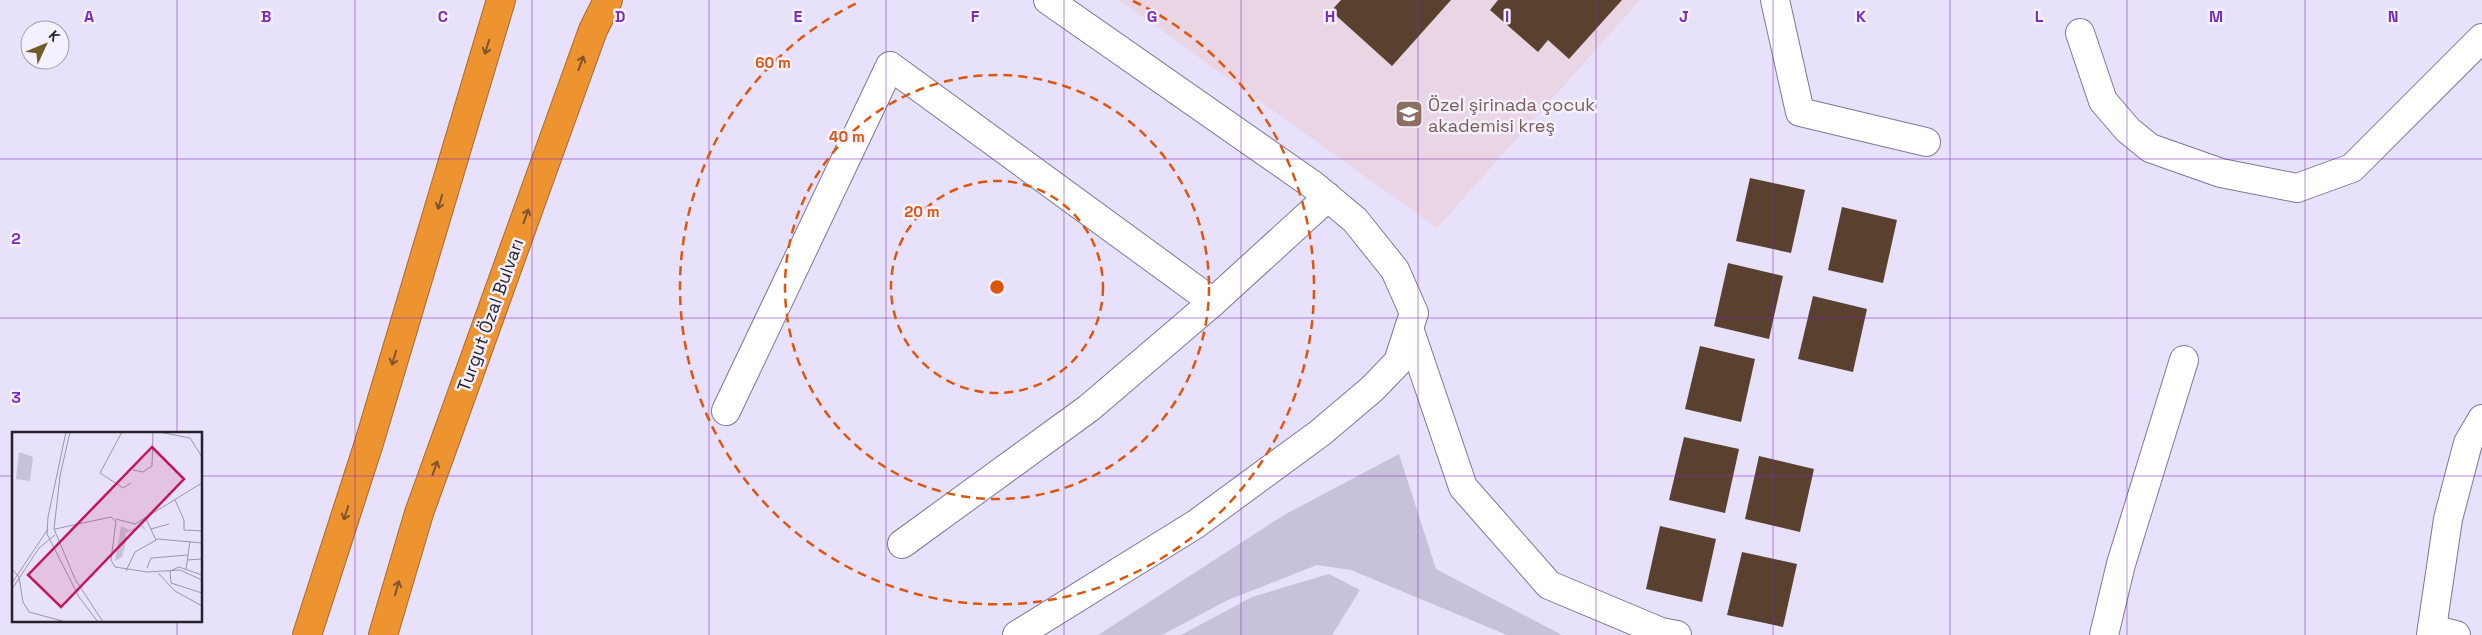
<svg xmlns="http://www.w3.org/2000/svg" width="2482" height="635" viewBox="0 0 2482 635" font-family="'Space Grotesk',sans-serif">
	<rect width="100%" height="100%" fill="#e8e1fb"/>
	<!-- education -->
	<polygon fill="#e9d5e3" points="1119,0 1640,0 1437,228"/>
	<!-- green -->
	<g fill="#c8c1da">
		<polygon points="1399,454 1436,569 1562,635 1507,635 1351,570 1317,565 1228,600 1162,635 1098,635 1284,515"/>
		<polygon points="1329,574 1360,590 1332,635 1181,635 1252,597"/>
	</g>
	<!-- building -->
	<g fill="#5a402f">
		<polygon points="1341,0 1451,0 1392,66 1331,11"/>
		<polygon points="1498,0 1622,0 1569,59 1548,40 1538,52 1490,10"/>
		<polygon points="1750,178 1805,190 1791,253 1736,241"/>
		<polygon points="1842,207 1897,220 1883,283 1828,270"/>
		<polygon points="1728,263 1783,276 1769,339 1714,326"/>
		<polygon points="1813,296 1867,309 1853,372 1798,359"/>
		<polygon points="1700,346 1755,359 1741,422 1685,409"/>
		<polygon points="1684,437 1739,449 1725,513 1669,500"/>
		<polygon points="1759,456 1814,469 1800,532 1745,519"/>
		<polygon points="1660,526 1716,539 1702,602 1646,589"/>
		<polygon points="1742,552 1797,564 1783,627 1727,615"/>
	</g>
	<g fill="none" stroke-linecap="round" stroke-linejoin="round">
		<defs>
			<g id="minor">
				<polyline points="1775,0 1800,112 1926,142"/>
				<polyline points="2080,33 2103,101 2128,130 2150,148 2221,173 2297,188 2352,168 2482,38"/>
				<polyline points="1409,328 1463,487 1549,585 1661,632 1677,635"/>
				<polyline points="726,411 890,66 1213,302"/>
				<polyline points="902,544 1089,408 1213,302 1328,197"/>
				<polyline points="2432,629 2456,635"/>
				<polyline points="1017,635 1196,524 1320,433 1372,389 1398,362 1414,313 1395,270 1355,220 1313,185 1048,0"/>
				<polyline points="2104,635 2121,564 2184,360"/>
				<polyline points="2431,635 2448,519 2468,443 2482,419"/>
			</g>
			<g id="highway">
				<polyline points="307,635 369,443 501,0"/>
				<polyline points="383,635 419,513 593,30 608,0"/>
			</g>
		</defs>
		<!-- minor casing -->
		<use href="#minor" stroke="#7f7794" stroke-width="30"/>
		<!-- highway casing -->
		<use href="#highway" stroke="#a76b2f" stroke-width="30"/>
		<!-- minor -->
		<use href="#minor" stroke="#fff" stroke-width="28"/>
		<!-- highway -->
		<use href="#highway" stroke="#ed9330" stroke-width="28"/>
	</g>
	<!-- one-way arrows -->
	<defs><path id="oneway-shaft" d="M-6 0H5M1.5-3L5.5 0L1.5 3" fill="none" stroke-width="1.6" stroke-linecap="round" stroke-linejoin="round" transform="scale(1.25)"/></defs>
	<g stroke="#7f552f">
		<use href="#oneway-shaft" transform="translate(487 47) rotate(107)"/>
		<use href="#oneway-shaft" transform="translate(581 63) rotate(-70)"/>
		<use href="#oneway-shaft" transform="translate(440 202) rotate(107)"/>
		<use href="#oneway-shaft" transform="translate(526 216) rotate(-70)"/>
		<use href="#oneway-shaft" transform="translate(394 358) rotate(107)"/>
		<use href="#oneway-shaft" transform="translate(435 468) rotate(-70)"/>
		<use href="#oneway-shaft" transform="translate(346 513) rotate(108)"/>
		<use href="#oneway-shaft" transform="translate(397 588) rotate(-74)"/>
	</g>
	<!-- grid -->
	<path fill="none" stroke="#7b2cbf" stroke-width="1" stroke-opacity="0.55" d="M177,0V434M355,0V635M532,0V635M709,0V635M886,0V635M1064,0V635M1241,0V635M1418,0V635M1596,0V635M1773,0V635M1950,0V635M2127,0V635M2305,0V635M0,159H2482M0,318H2482M0,476H14M201,476H2482M177,621V635"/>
	<!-- distance rings -->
	<g fill="none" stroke="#de560e" stroke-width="2.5" stroke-dasharray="9 6">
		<circle cx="997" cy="287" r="106"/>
		<circle cx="997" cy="287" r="212"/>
		<path d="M1133 1A317 317 0 1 1 861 1"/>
	</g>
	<!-- icons -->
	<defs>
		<symbol id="school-square" viewBox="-11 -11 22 22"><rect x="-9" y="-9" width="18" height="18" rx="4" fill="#8d6e63" stroke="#f4f0fe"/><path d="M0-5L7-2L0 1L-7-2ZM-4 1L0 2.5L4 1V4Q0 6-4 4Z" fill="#fff"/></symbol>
	</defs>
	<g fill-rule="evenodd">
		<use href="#school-square" x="1393" y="98" width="32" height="32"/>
	</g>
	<g text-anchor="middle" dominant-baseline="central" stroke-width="5" stroke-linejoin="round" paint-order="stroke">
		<!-- education labels -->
		<g font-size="18" fill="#785e54" stroke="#f4f0fe" text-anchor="start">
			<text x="1428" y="104">Özel şirinada çocuk<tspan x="1428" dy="21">akademisi kreş</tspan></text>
		</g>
		<!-- street labels -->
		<g font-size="18" fill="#25222e" stroke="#f4f0fe">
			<text transform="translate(490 315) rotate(-70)">Turgut Özal Bulvarı</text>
		</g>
	</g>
	<!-- overview -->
	<g transform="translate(12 432)">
		<rect width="190" height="190" fill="#e8e1fb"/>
		<path d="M7,20L21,25L18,49L4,47ZM131,93L134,99L129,95L112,102L115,106L110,125L103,129L109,94L117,98Z" fill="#c8c1da"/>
		<path fill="none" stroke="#9a95a9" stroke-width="1" d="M54,0L36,85L35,102L67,165L86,190M58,0L48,44L42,97L63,147L91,190M110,0L88,41L111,56L119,51M147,0L178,6L190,25M121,38L131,40L140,34L141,0M163,68L172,88V98L190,99M104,87L123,92L190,51M134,87L144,108M43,97L99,85L104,89L99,128L103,135L135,140L168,138L190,148M139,97L157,92M175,128L190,127M135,136L139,126L176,123M0,137L7,145L11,170L17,180L54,190M174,137L178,109M114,139L123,120L146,107L190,111M158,139L159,151L190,161M158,139L167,135L190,143M146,141L163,159L190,174M0,151L36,97M0,157L27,116L43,103"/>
		<path fill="#c2185b" fill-opacity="0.15" stroke="#c2185b" stroke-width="2.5" d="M140,15L172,47L49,175L16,143Z"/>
		<rect width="190" height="190" fill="none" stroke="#25222e" stroke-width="2.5"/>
	</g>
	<g font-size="16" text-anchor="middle" font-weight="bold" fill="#7b2cbf" stroke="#f4f0fe" stroke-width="5" stroke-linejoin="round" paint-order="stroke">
		<text x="89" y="22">A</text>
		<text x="266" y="22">B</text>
		<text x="443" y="22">C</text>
		<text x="620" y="22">D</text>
		<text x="798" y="22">E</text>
		<text x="975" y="22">F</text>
		<text x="1152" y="22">G</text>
		<text x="1330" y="22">H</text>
		<text x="1507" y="22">I</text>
		<text x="1684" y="22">J</text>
		<text x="1861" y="22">K</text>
		<text x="2039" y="22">L</text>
		<text x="2216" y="22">M</text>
		<text x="2393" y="22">N</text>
		<text x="16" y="244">2</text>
		<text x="16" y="403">3</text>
	</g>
	<circle cx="997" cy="287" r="8" fill="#de560e" stroke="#f4f0fe" stroke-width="2.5"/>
	<g font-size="15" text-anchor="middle" font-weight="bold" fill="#de560e" stroke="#f4f0fe" stroke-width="5" stroke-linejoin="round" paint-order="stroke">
		<text x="773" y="68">60 m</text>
		<text x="847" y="142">40 m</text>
		<text x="922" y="217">20 m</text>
	</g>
	<!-- north arrow -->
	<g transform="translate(45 45) rotate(46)"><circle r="24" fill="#f4f0fe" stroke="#a19eab"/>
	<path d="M0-4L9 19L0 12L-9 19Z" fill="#705b2a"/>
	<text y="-8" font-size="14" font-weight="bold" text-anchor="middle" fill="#25222e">K</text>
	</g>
</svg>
